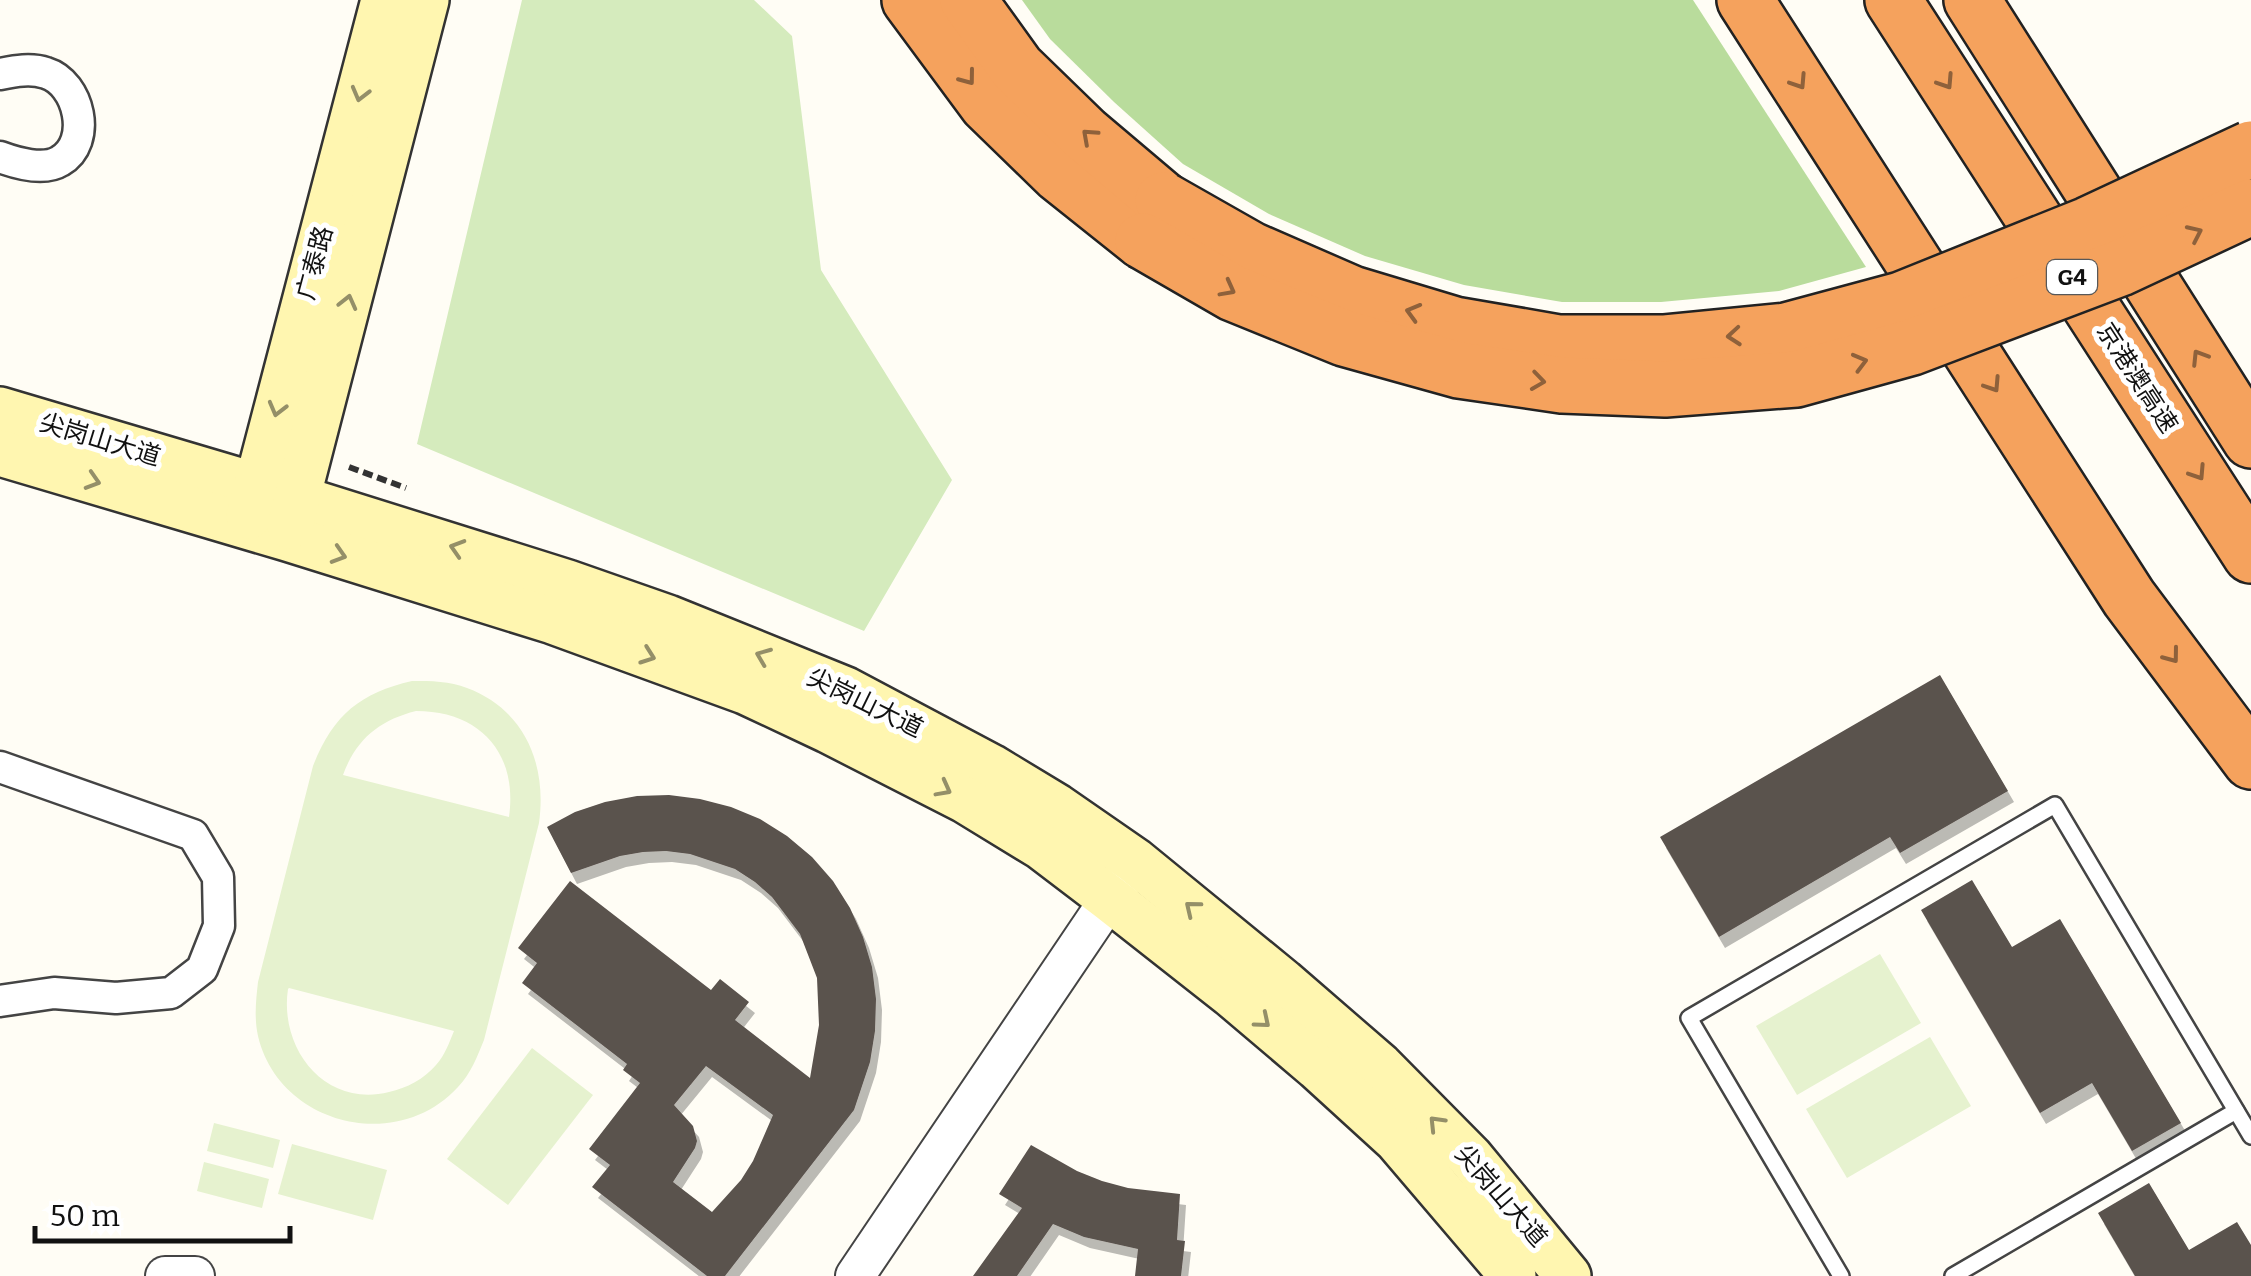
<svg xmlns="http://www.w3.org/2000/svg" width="2251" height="1276" viewBox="0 0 2251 1276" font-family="Bitter,'Noto Sans SC',serif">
	<defs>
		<filter id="shadow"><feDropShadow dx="6" dy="11" stdDeviation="0" flood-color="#0004"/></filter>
	</defs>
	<rect width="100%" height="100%" fill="#fffdf5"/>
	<!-- green -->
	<polygon fill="#d5ebbd" points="522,0 754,0 792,36 821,270 952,480 864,631 417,444"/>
	<!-- forest -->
	<polygon fill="#b9dc9c" points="1022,0 1693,0 1866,267 1779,291 1661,302 1562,302 1464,285 1365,256 1269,214 1183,164 1114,102 1050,39"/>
	<!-- pitch -->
	<g fill="#e6f2cf" fill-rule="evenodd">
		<path d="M412,681C431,681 450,681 467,688C526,710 547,766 539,823L484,1040C477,1057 471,1073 458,1087C397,1154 279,1125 258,1036C254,1018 256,1000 258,982L313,766C333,715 360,693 412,681ZM416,711C480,711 518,753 509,817L343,775C356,739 380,720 416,711ZM288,989L289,988L454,1031C449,1043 445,1055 436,1065C424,1079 407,1088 389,1092C325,1108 279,1049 288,989Z"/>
		<polygon points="1880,954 1921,1023 1797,1095 1756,1026"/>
		<polygon points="1930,1037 1971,1106 1847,1178 1806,1109"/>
		<polygon points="532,1048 593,1095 508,1205 447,1159"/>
		<polygon points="214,1123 280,1140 273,1168 207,1151"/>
		<polygon points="292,1144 387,1170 373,1220 278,1194"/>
		<polygon points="204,1162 269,1179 262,1208 197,1191"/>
	</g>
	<!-- building -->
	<g fill="#5a524d" fill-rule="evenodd" filter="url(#shadow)">
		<polygon points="1940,675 2008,791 1900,853 1890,837 1719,937 1660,837"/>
		<path d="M669,795L700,799L731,807L760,819L787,836L812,857L833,881L850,908L863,937L872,967L876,999L875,1031L870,1062L854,1110L725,1276H707L592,1187L610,1165L589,1149L640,1083L623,1070L627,1064L522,983L537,963L518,948L570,881L711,990L720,979L749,1002L735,1020L810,1078L819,1025L817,978L800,934L772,897L755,882L735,869L690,854L666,851L643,852L620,856L571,873L547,827L575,812L605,802L637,796ZM706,1066L773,1115L753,1161L741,1180L712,1212L673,1182L695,1148L697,1141L693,1126L674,1105Z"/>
		<polygon points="1972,880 2012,947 2060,919 2181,1123 2132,1151 2092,1083 2040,1113 1921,910"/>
		<polygon points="1031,1145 1077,1171 1102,1181 1128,1188 1180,1194 1177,1240 1185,1241 1181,1276 1135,1276 1138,1249 1084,1237 1053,1224 1017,1276 973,1276 1022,1208 999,1194"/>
		<polygon points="2149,1183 2189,1250 2237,1222 2251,1245 2251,1276 2135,1276 2098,1213"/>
	</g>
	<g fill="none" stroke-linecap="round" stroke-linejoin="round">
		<defs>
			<g id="service">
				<polyline points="1841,1276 1689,1018 2055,805 2251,1136"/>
				<polyline points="1953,1276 2236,1111"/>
			</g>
			<g id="minor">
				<path d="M0,74C15,71 31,68 46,73C79,83 93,142 60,161C44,171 16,163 0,157"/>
				<polyline points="0,767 193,835 218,877 219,926 202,969 171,993 116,998 54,993 0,1001"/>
			</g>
			<g id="tertiary">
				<polyline points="165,1276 195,1276"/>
				<polyline points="855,1276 1125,876"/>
			</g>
			<g id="secondary">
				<polyline points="0,410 297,498 568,583 668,618 846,690 991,767 1057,807 1135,861 1283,982 1380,1066 1470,1157 1568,1276"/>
				<polyline points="0,453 287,538 553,621 745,691 828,730 965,800 1042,847 1109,898 1231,994 1317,1067 1397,1140 1513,1276"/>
				<polyline points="249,516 384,0"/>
				<polyline points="290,526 426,0"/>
			</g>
			<g id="motorway">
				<polyline points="910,0 987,104 1059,174 1143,241"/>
				<polyline points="968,0 1017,68 1085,134 1163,200"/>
				<polyline points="1745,0 2129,598 2251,761"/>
				<polyline points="1893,0 2251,555"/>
				<polyline points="1972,0 2251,440"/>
			</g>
		</defs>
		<!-- service casing -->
		<use href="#service" stroke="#444" stroke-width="20"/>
		<!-- minor casing -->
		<use href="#minor" stroke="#444" stroke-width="35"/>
		<!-- tertiary casing -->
		<use href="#tertiary" stroke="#444" stroke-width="42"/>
		<!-- secondary casing -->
		<use href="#secondary" stroke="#333" stroke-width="50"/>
		<!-- motorway casing -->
		<use href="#motorway" stroke="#222" stroke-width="60"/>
		<!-- path -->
		<polyline stroke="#333" stroke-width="6" stroke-dasharray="10 5" stroke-linecap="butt" points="349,467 406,488"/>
		<!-- service -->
		<use href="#service" stroke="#fff" stroke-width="15"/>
		<!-- minor -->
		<use href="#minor" stroke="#fff" stroke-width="30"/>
		<!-- tertiary -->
		<use href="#tertiary" stroke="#fff" stroke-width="38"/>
		<!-- secondary -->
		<use href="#secondary" stroke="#fff6b0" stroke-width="45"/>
		<!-- motorway -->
		<use href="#motorway" stroke="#f5a25d" stroke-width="55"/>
		<defs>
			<g id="motorway-bridge">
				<polyline points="1163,200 1251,250 1352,294 1455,325 1559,343 1663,343 1786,331 1901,300 2088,225 2251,149"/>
				<polyline points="1143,241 1233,293 1344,338 1459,370 1562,385 1665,389 1796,379 1912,347 2120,268 2251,207"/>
			</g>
		</defs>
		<!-- motorway-bridge casing -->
		<use href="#motorway-bridge" stroke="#222" stroke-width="60" stroke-linecap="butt"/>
		<!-- motorway-bridge -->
		<use href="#motorway-bridge" stroke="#f5a25d" stroke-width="55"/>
	</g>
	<!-- one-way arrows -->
	<defs><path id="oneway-chevron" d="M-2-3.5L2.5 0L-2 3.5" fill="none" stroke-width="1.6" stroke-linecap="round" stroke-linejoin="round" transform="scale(2.5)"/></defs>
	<g stroke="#8e613b">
		<use href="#oneway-chevron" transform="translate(968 78) rotate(53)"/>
		<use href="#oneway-chevron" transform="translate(1799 82) rotate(57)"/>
		<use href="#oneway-chevron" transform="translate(1946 82) rotate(57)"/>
		<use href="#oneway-chevron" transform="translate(1089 136) rotate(-138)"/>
		<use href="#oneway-chevron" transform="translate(2195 233) rotate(-25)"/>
		<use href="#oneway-chevron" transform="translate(1228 289) rotate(28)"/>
		<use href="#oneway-chevron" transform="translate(1413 312) rotate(-164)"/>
		<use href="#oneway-chevron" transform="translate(1734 336) rotate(175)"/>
		<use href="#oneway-chevron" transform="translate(2199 357) rotate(-122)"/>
		<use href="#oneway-chevron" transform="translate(1860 362) rotate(-15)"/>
		<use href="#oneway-chevron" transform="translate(1538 381) rotate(8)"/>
		<use href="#oneway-chevron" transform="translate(1993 385) rotate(57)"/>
		<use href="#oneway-chevron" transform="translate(2198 473) rotate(57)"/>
		<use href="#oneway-chevron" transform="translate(2172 656) rotate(53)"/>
	</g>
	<g stroke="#948f68">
		<use href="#oneway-chevron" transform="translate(360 94) rotate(105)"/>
		<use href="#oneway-chevron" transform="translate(348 302) rotate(-76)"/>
		<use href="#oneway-chevron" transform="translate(277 409) rotate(105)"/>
		<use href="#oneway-chevron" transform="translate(93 481) rotate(17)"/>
		<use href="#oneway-chevron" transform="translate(457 548) rotate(-163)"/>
		<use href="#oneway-chevron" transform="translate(339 555) rotate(17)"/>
		<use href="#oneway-chevron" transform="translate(648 656) rotate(20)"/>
		<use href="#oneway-chevron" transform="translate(763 656) rotate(-158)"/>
		<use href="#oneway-chevron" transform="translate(944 789) rotate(28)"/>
		<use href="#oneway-chevron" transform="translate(1192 908) rotate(-141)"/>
		<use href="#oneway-chevron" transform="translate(1263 1021) rotate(40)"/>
		<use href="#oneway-chevron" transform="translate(1436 1123) rotate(-134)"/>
	</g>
	<g text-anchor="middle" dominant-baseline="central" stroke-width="10" stroke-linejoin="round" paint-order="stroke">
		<!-- shield labels -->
		<rect fill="#fff" stroke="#585858" stroke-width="2.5" x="2047" y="260" width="50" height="34" rx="8"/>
		<g font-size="22" font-weight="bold" fill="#111">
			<text x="2072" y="277">G4</text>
		</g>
		<!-- street labels -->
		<g font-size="25" fill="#111" stroke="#fff">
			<text transform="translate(315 263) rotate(-75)">广泰路</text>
			<text transform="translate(2137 378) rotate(57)">京港澳高速</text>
			<text transform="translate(100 440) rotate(17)">尖岗山大道</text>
			<text transform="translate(865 703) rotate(26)">尖岗山大道</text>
			<text transform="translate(1501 1196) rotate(49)">尖岗山大道</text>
		</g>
	</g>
	<!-- scale -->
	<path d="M35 1226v15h255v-15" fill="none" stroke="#111111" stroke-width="5"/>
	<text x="50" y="1226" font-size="30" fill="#111111" stroke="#ffffff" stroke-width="8" paint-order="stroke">50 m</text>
</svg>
